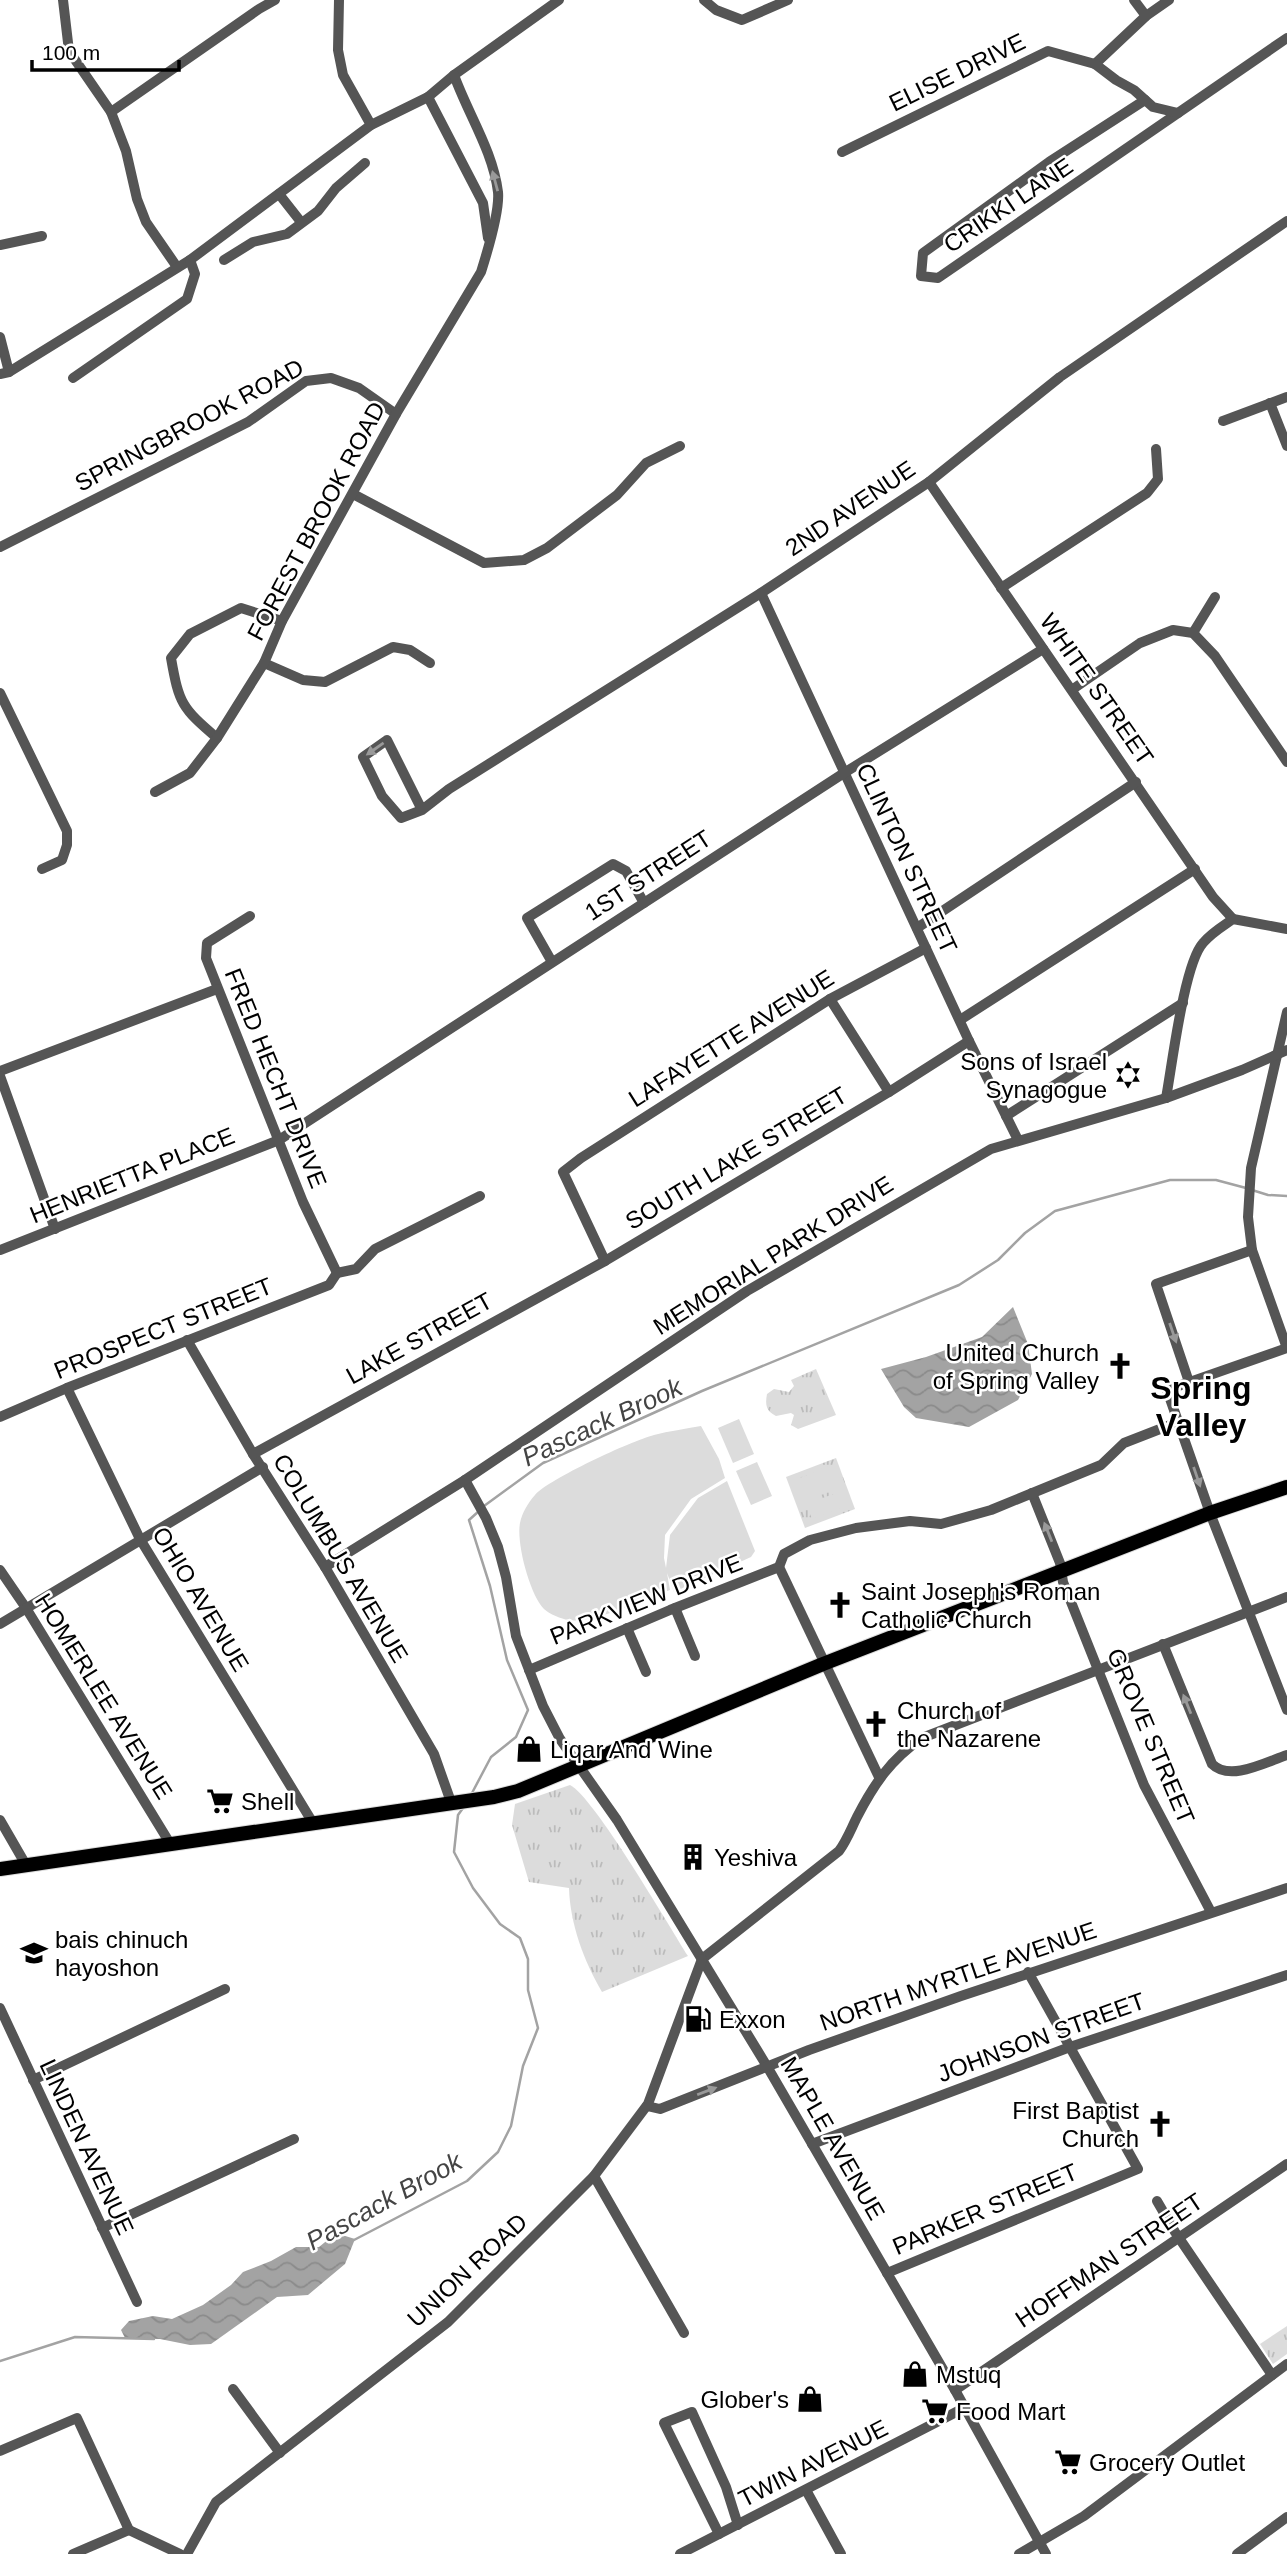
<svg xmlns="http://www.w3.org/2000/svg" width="1287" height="2554" viewBox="0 0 1287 2554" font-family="Arial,sans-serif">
	<defs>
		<pattern id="park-tufts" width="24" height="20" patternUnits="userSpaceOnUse" patternTransform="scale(1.75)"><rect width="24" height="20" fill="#dcdcdc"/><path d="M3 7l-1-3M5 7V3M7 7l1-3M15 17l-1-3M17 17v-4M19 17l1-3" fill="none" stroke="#bbb"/></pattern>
		<pattern id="water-waves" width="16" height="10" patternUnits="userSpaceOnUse" patternTransform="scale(1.75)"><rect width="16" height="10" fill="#a3a3a3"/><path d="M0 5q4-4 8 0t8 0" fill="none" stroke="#8b8b8b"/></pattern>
	</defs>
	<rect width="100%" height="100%" fill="#fff"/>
	<!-- park -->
	<g fill="url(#park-tufts)">
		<path d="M816,1369L836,1415L798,1429L791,1425L794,1415L791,1413L776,1416C766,1411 765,1405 767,1394L774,1389L789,1392L794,1386L791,1380Z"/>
		<polygon points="836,1458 855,1509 805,1528 786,1477"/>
		<path d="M570,1785C594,1797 669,1926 688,1956L602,1992C584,1961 570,1924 569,1888L529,1882L512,1825L515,1804Z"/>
		<polygon points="1287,2326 1287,2354 1273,2364 1260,2344"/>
	</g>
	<!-- pitch -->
	<g fill="#dcdcdc">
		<polygon points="739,1419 754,1454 733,1463 718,1428"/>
		<path d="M701,1426L719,1459L725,1478L691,1499L665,1535L664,1558L666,1568L670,1535L698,1498L727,1481L755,1551L751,1557L674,1592L667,1573L670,1590C645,1599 594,1624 568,1620C562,1619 549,1614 544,1609C530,1595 516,1543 520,1523C522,1513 528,1503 535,1495C549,1479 631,1441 654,1435C669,1431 685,1429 701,1426Z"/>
		<polygon points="757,1462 772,1496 751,1505 736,1471"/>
		<polygon points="829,1466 835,1482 802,1494 797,1479"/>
		<polygon points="839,1492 844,1507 812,1519 806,1504"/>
	</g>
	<!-- water -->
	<g fill="url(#water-waves)">
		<polygon points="1013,1307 1028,1344 1032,1374 1018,1400 969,1427 916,1418 904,1407 881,1369 926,1357 982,1337"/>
		<polygon points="342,2235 355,2239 345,2264 308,2295 277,2297 211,2344 190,2345 160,2339 125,2338 121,2330 129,2321 153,2316 172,2319 203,2305 231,2285 243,2272 271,2261 296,2247 319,2247 330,2238"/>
	</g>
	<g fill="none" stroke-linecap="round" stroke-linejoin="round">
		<!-- stream -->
		<g stroke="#a3a3a3" stroke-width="2.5">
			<polyline points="1252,1190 1268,1195 1287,1196"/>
			<polyline points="484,1506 543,1463 702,1391 959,1285 998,1260 1025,1233 1055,1211 1170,1180 1216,1180 1246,1188"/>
			<polyline points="472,1793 491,1757 516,1737 528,1710 507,1660 490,1586 469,1520 479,1511"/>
			<polyline points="354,2240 467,2181 498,2152 511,2126 523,2066 538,2028 528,1990 528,1959 520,1938 500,1924 473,1888 454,1852 458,1815 463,1808"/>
			<polyline points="0,2361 75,2337 154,2339"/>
		</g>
		<defs>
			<polyline id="major" points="0,1869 494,1797 518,1791 823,1664 1210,1513 1287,1487"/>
		</defs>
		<!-- major casing -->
		<use href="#major" stroke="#dbdbdb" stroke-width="16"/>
		<!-- minor -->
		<g stroke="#555" stroke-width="10">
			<polyline points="63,0 69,51 111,112 126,151 137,199 146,222 177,267"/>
			<polyline points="339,0 338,50 343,75 371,125"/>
			<polyline points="704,0 716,10 742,20 788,0"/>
			<polyline points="1134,0 1146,16"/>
			<polyline points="1095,64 1146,16 1169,0"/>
			<polyline points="428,97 483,203 488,238"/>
			<polyline points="1145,100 1049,162 923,253 921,276 938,278 1287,38"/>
			<polyline points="111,112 259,9 275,0"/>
			<polyline points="842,152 1048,51 1095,64 1116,80 1134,90 1153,107 1178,113"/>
			<polyline points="279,194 301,222"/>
			<polyline points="0,245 42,236"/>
			<polyline points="224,260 253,242 287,234 318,211 336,188 365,163"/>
			<polyline points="0,337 9,372"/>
			<polyline points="0,374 9,372 190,260 371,125 428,97 454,75 559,0"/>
			<polyline points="73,378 187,299 195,274 190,260"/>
			<polyline points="1270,403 1287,446"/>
			<polyline points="1223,421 1287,397"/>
			<polyline points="929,482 1213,897 1233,919"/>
			<polyline points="353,494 484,563 524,560 547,548 617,495 646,463 680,446"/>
			<polyline points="0,547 248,422 306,381 331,378 359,388 396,414"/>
			<polyline points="1001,588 1147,493 1158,479 1156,449"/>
			<polyline points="761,593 969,1041 1018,1140"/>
			<polyline points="1193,633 1215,597"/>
			<polyline points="264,663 303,680 325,682 393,647 410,650 430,663"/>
			<polyline points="1073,689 1140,643 1173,630 1193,633 1215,656 1287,762"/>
			<polyline points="0,693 67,831 67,845 62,860 42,869"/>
			<path d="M217,738C182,708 179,704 171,658L190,634L241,608L282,621"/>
			<path d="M155,792L190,773L217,738L264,663L282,621L396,414L481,272C487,253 500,212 498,192C493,151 468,114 454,75"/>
			<polyline points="422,810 387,740 363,757 382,796 401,818 422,810 449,789 761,593 929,482 1060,377 1287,221"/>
			<polyline points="250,916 207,943 206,958 303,1202 337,1273"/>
			<polyline points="917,928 1136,782"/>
			<polyline points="552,962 527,918 613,864 626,871 644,903"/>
			<polyline points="830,999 889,1092"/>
			<polyline points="1287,1012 1251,1168 1248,1217 1252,1250 1287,1348"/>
			<polyline points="960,1020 1195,869"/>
			<polyline points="0,1071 217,989"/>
			<polyline points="0,1076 55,1229"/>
			<path d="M1166,1098C1172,1066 1184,964 1203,943C1211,933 1223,926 1233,919L1287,929"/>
			<polyline points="1006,1116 1183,1003"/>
			<polyline points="0,1250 279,1140 844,773 1043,649"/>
			<polyline points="605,1261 563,1172 581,1158 830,999 926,948"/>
			<polyline points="337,1273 356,1269 375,1249 480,1196"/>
			<polyline points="187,1340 253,1454 325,1567 434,1754 451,1802"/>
			<polyline points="1287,1348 1167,1390 1210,1513 1287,1710"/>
			<polyline points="1189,1382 1156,1284 1252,1250"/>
			<polyline points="67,1388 140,1539 313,1823"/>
			<polyline points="0,1417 67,1388 329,1285 337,1273"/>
			<polyline points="253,1454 605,1261 889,1092 969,1041"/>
			<polyline points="465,1480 486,1518 498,1547 506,1577 516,1636 543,1706 560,1739 617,1820 768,2068 955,2390 1046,2554"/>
			<polyline points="1032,1493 1060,1563 1063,1582 1144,1785 1211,1912"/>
			<polyline points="325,1567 465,1480 747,1291 991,1149 1166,1098 1242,1070 1287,1050"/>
			<polyline points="779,1567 784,1554 810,1540 856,1528 910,1521 941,1524 991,1510 1101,1465 1124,1443 1178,1422"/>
			<polyline points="779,1567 879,1777"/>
			<polyline points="0,1570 26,1608 171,1845"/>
			<polyline points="675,1608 695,1656"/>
			<polyline points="0,1624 263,1467"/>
			<polyline points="627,1628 646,1672"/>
			<path d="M1163,1644L1212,1764C1230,1782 1266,1762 1287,1755"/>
			<polyline points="529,1670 670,1610 779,1567"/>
			<polyline points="0,1820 26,1865"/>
			<path d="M702,1959L839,1851C847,1840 851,1829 857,1817C874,1784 891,1759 922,1738L1287,1597"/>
			<polyline points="0,2008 137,2302"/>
			<polyline points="33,2080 225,1989"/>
			<polyline points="647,2106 660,2109 809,2050 961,1996 1287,1888"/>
			<polyline points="812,2144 1070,2047 1287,1975"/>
			<polyline points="594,2176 684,2333"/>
			<polyline points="1157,2201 1175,2232 1272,2375"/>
			<polyline points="102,2228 294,2139"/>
			<polyline points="887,2273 1138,2169 1028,1972"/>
			<polyline points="233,2389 280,2453"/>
			<polyline points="955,2390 1287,2164"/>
			<polyline points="0,2451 77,2418 129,2530 180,2554"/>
			<polyline points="806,2490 841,2554"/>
			<polyline points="719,2534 664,2423 692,2412 726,2487 738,2525"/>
			<polyline points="73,2554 129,2530"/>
			<polyline points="187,2554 216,2502 448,2322 594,2176 648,2104 702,1959"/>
			<polyline points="680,2554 964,2408"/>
			<polyline points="1019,2554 1084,2516 1287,2364"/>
			<polyline points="1237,2554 1287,2517"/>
		</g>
		<!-- major -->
		<use href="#major" stroke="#000" stroke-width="14"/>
	</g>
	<!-- one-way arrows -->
	<defs><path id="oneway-solid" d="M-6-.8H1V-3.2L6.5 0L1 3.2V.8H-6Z" transform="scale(1.75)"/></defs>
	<g fill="#999">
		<use href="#oneway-solid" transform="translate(495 181) rotate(-105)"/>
		<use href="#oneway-solid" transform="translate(375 749) rotate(145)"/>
		<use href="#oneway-solid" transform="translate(1173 1333) rotate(71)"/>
		<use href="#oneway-solid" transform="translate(1197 1477) rotate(71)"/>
		<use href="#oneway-solid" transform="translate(1048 1532) rotate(-112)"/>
		<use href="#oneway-solid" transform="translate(1187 1704) rotate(-112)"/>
		<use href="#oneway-solid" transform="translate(707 2091) rotate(-21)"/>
	</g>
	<!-- icons -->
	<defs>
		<symbol id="synagogue-bare" viewBox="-9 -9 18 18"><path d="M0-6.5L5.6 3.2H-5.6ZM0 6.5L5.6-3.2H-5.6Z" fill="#000" stroke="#fff" stroke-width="2.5" paint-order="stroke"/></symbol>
		<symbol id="church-bare" viewBox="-9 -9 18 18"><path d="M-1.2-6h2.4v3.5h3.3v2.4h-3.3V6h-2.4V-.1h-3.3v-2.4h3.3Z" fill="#000" stroke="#fff" stroke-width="2.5" paint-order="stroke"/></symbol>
		<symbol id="shop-bare" viewBox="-9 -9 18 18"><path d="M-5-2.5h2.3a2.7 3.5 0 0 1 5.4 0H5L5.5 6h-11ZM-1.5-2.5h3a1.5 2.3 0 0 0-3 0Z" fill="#000" stroke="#fff" stroke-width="2.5" paint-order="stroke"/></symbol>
		<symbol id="supermarket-bare" viewBox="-9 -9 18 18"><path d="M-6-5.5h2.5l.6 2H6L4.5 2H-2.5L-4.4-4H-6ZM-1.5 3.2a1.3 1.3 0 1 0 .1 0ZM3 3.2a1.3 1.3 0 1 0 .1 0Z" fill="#000" stroke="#fff" stroke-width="2.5" paint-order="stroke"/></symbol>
		<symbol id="building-bare" viewBox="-9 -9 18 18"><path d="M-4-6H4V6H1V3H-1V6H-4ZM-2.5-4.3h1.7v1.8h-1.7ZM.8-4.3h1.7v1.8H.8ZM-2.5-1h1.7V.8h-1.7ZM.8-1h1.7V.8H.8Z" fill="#000" stroke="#fff" stroke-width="2.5" paint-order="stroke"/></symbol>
		<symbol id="school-bare" viewBox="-9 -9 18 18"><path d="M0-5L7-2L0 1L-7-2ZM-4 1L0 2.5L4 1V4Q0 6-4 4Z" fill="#000" stroke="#fff" stroke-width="2.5" paint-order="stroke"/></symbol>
		<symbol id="fuel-bare" viewBox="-9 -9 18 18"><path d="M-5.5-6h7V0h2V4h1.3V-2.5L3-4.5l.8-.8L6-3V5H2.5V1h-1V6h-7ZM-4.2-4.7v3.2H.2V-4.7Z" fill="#000" stroke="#fff" stroke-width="2.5" paint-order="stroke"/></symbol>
	</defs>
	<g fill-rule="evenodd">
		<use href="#synagogue-bare" x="1109" y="1056" width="38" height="38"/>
		<use href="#church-bare" x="1101" y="1347" width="38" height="38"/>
		<use href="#church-bare" x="821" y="1586" width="38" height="38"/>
		<use href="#church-bare" x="857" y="1705" width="38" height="38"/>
		<use href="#shop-bare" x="510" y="1730" width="38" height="38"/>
		<use href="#supermarket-bare" x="201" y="1782" width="38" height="38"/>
		<use href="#building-bare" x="674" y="1838" width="38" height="38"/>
		<use href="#school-bare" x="15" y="1934" width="38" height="38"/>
		<use href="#fuel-bare" x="679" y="2000" width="38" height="38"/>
		<use href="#church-bare" x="1141" y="2105" width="38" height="38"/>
		<use href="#shop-bare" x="896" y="2355" width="38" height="38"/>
		<use href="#shop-bare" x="791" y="2380" width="38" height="38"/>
		<use href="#supermarket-bare" x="916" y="2392" width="38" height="38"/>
		<use href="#supermarket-bare" x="1049" y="2443" width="38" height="38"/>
	</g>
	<g text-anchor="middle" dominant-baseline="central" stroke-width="5" stroke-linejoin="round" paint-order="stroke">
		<!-- street labels -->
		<g font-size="24" fill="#000" stroke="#fff">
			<text transform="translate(957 72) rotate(-26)">ELISE DRIVE</text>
			<text transform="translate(1008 205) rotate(-34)">CRIKKI LANE</text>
			<text transform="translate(189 425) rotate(-28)">SPRINGBROOK ROAD</text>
			<text transform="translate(850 508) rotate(-34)">2ND AVENUE</text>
			<text transform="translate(316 521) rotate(-62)">FOREST BROOK ROAD</text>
			<text transform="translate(1097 689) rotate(55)">WHITE STREET</text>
			<text transform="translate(907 858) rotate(65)">CLINTON STREET</text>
			<text transform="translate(648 875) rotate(-33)">1ST STREET</text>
			<text transform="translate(731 1038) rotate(-32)">LAFAYETTE AVENUE</text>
			<text transform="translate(276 1078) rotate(68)">FRED HECHT DRIVE</text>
			<text transform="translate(736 1158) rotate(-31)">SOUTH LAKE STREET</text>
			<text transform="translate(132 1175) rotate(-22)">HENRIETTA PLACE</text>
			<text transform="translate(773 1255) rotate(-32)">MEMORIAL PARK DRIVE</text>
			<text transform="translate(163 1328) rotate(-22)">PROSPECT STREET</text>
			<text transform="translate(419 1338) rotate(-29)">LAKE STREET</text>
			<text transform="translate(341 1558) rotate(59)">COLUMBUS AVENUE</text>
			<text transform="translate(201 1599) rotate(59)">OHIO AVENUE</text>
			<text transform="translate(646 1599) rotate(-22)">PARKVIEW DRIVE</text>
			<text transform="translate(104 1696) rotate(58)">HOMERLEE AVENUE</text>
			<text transform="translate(1151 1736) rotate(67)">GROVE STREET</text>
			<text transform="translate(958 1976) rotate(-19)">NORTH MYRTLE AVENUE</text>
			<text transform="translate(1041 2037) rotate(-20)">JOHNSON STREET</text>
			<text transform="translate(833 2138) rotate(60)">MAPLE AVENUE</text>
			<text transform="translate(87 2147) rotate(65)">LINDEN AVENUE</text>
			<text transform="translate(985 2209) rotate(-23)">PARKER STREET</text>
			<text transform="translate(1109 2260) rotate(-34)">HOFFMAN STREET</text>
			<text transform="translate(467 2270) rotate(-43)">UNION ROAD</text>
			<text transform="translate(813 2463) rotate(-27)">TWIN AVENUE</text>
		</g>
		<!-- poi labels -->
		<g font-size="24" fill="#000" stroke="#fff" text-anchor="start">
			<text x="1107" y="1061" text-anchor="end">Sons of Israel<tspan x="1107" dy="28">Synagogue</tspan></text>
			<text x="1099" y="1352" text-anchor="end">United Church<tspan x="1099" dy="28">of Spring Valley</tspan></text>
			<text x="861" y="1591">Saint Joseph's Roman<tspan x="861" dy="28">Catholic Church</tspan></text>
			<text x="897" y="1710">Church of<tspan x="897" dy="28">the Nazarene</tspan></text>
			<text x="550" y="1749">Liqar And Wine</text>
			<text x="241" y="1801">Shell</text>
			<text x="714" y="1857">Yeshiva</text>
			<text x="55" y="1939">bais chinuch<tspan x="55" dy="28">hayoshon</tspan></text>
			<text x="719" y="2019">Exxon</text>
			<text x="1139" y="2110" text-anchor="end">First Baptist<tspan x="1139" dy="28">Church</tspan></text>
			<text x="936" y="2374">Mstuq</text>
			<text x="789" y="2399" text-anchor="end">Glober's</text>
			<text x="956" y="2411">Food Mart</text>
			<text x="1089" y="2462">Grocery Outlet</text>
		</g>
		<!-- water labels -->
		<g font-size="26" font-style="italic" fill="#444" stroke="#fff">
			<text transform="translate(602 1422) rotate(-25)">Pascack Brook</text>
			<text transform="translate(384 2201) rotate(-29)">Pascack Brook</text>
		</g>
		<!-- district labels -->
		<g font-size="32" font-weight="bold" fill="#000" stroke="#fff">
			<text x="1201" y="1388">Spring<tspan x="1201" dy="37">Valley</tspan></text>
		</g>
	</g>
	<!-- scale -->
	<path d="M32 60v10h147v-10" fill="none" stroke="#000000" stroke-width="3.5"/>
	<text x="42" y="60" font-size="21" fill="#000000" stroke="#ffffff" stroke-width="5" paint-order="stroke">100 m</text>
</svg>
